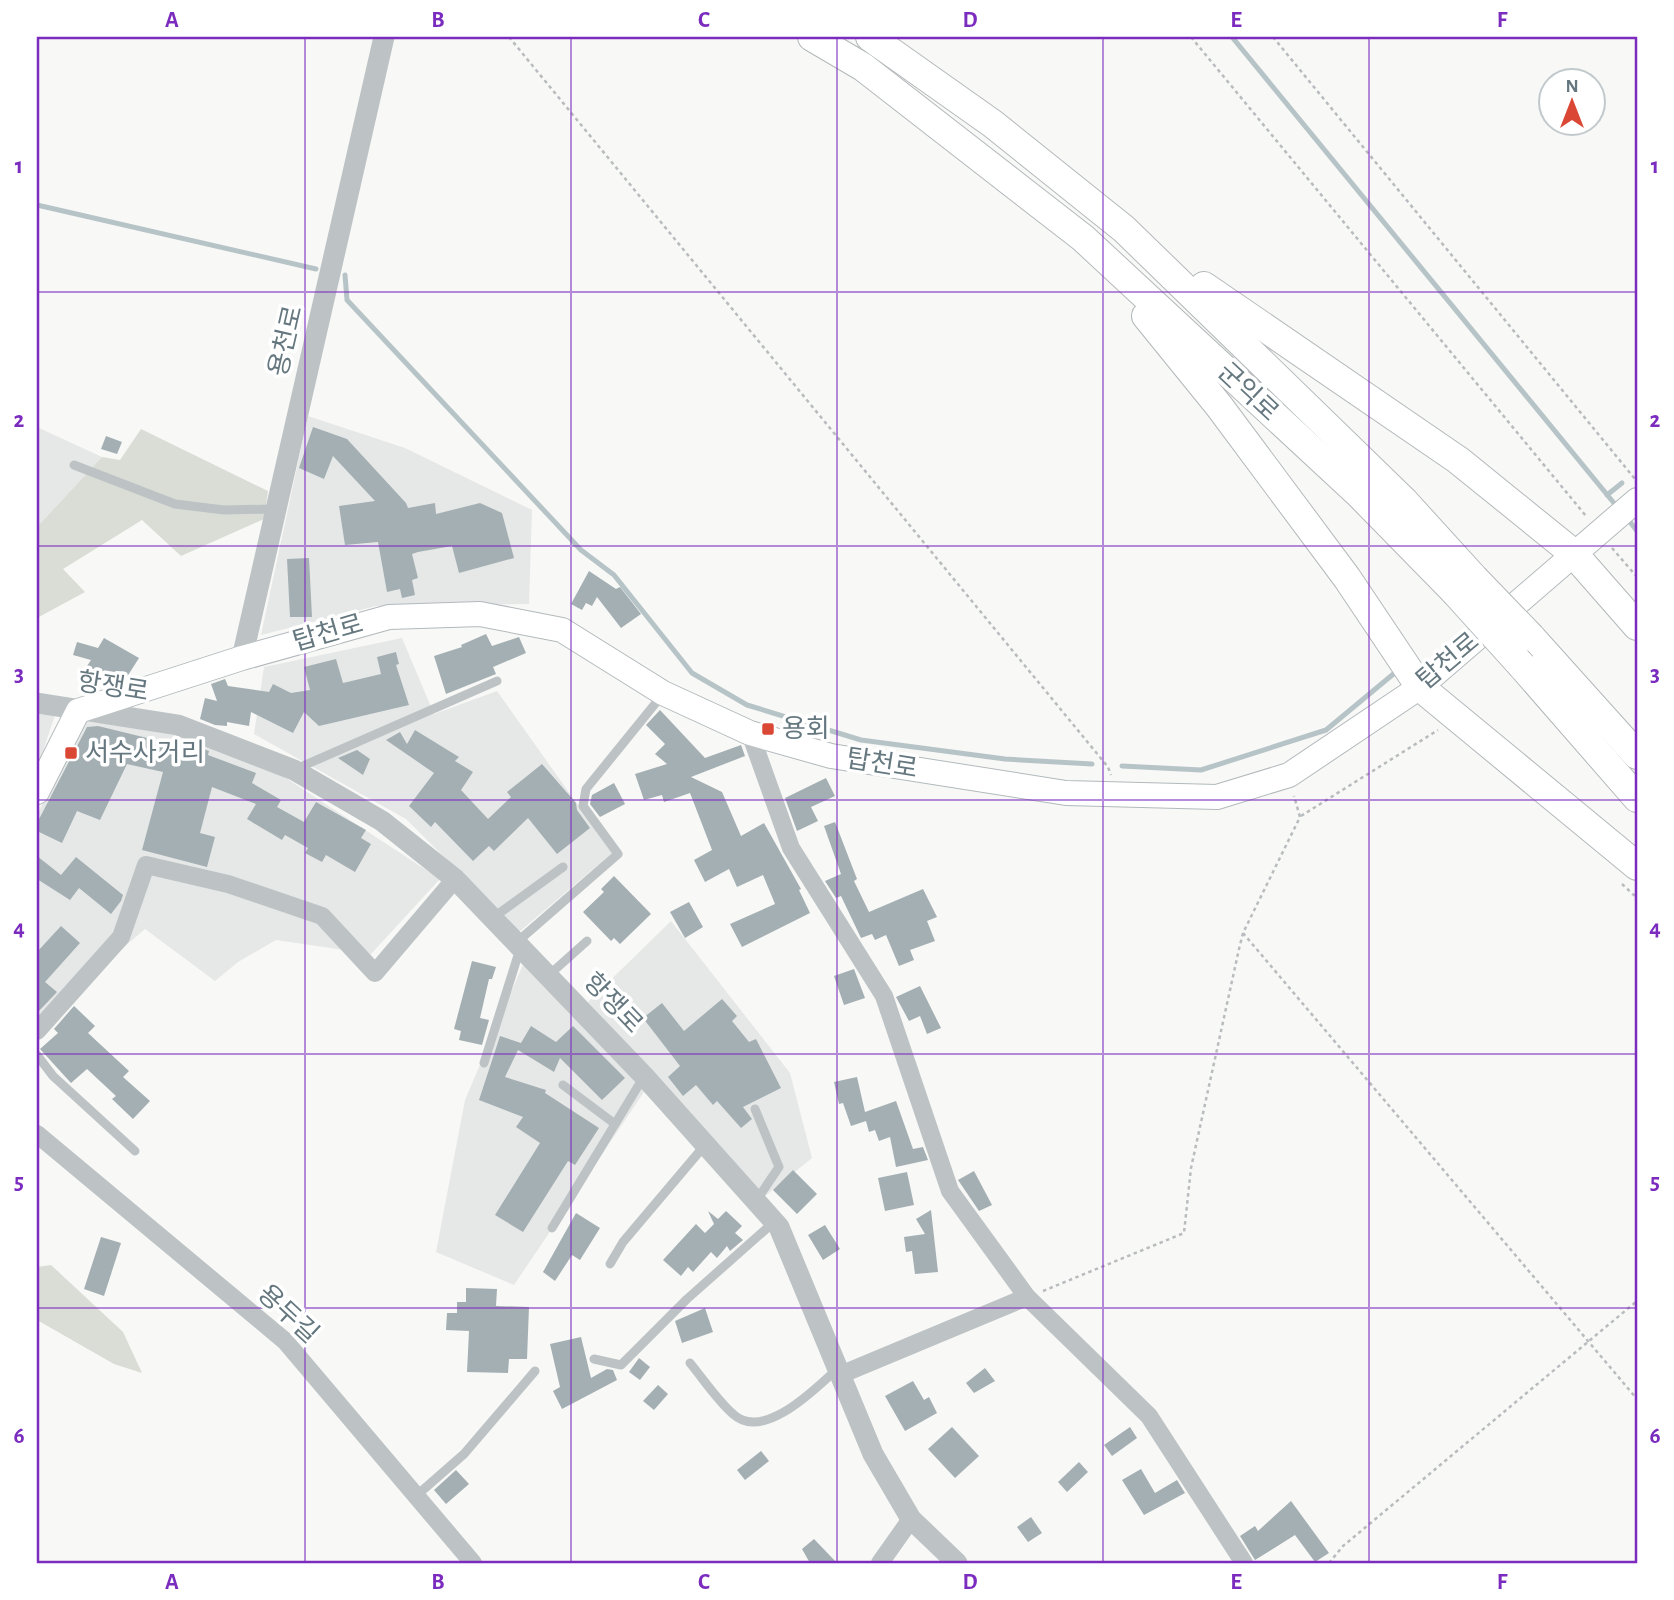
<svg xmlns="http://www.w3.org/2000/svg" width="1674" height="1600" viewBox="0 0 1674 1600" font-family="'Alegreya Sans','Noto Sans KR',sans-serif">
	<rect width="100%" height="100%" fill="#f8f8f6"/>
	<!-- built -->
	<g fill="#e6e8e7">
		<polygon points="308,416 405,448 532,510 529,604 376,606 261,635"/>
		<polygon points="37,427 102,457 37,527"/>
		<polygon points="402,638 434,714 497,691 612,853 519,932 406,819 254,734 264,667"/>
		<polygon points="37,709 56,712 39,763 37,762"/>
		<polygon points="82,721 156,729 269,767 440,879 371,954 276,940 238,962 215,981 145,929 37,1022 37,815"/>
		<polygon points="671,921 790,1073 812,1158 765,1196 588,1002"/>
		<polygon points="524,962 646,1089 514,1285 436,1252 465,1100"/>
	</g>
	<!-- green -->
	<g fill="#d9ddd6">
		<polygon points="141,429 268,491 264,519 181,556 142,520 63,569 85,592 37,618 37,527 102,457 120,460"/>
		<polygon points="51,1265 123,1332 142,1373 114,1364 37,1320 37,1267"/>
	</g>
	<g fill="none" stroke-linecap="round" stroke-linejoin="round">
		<!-- stream -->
		<g stroke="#b7c4c7" stroke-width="5">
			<polyline points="1232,37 1618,508"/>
			<polyline points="37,205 316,269"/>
			<polyline points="345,275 347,300 581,550 614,575 692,673 747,705 861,740 1005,759 1092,764"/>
			<polyline points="1607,495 1622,483"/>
			<polyline points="1627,518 1637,531"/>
			<polyline points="1122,766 1201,770 1326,730 1397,671"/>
		</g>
	</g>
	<!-- building -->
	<g fill="#a4afb3">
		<polygon points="313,427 347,439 406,503 408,508 435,503 436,514 480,503 502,513 514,558 459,573 452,546 418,552 412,554 418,578 412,580 415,595 402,598 400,589 387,592 378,542 345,545 339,506 375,501 333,456 324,479 299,468"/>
		<polygon points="106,436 122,442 117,454 101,449"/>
		<polygon points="309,558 312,617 290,617 287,559"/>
		<polygon points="589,571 616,589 620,587 641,614 621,628 597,597 592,606 586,603 582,610 571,604"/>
		<polygon points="486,634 492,646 519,637 526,653 493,667 496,674 446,694 434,656 462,647 461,645"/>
		<polygon points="104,638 139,658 125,680 117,683 108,678 87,666 91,660 73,655 77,642 98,648"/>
		<polygon points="396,652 399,664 396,665 409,705 319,726 304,712 293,733 251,712 249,726 227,722 227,726 215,725 200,719 205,698 217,701 211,684 225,679 228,686 269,692 273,684 291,693 310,690 304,667 336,659 343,683 381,674 377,657"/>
		<polygon points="660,710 705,758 741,745 745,756 691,777 722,792 741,836 764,823 801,889 799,890 810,913 742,947 730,924 775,904 763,875 737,887 729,869 705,882 694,860 712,850 690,793 664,802 662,795 644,800 635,774 667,764 655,754 665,744 646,725"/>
		<polygon points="98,726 184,747 185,742 209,751 208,755 256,773 252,783 281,800 277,807 304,822 316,802 366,830 361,838 371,844 355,872 326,855 322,862 305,853 308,848 285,835 282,840 247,819 256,804 212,787 200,833 215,837 207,867 142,850 163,772 127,764 100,820 77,811 62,843 37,831 37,823 87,727"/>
		<polygon points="415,730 459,757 455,761 473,772 461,790 488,819 511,797 507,792 542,764 576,803 577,810 590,828 557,854 528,818 494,851 489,846 473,861 435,822 431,827 409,806 434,773 386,740 400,732 407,744"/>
		<polygon points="357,750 370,759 363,775 338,758"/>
		<polygon points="826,778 835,796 811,807 818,821 797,831 785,798"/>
		<polygon points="614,783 625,804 600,817 590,804 592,795"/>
		<polygon points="835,822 857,879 854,881 869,912 923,889 937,917 927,921 935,941 910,950 914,960 899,966 886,935 875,940 872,934 861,938 841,896 836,898 825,881 841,874 824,826"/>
		<polygon points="37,856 61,875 76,857 123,895 121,901 111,914 79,888 70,900 37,879"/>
		<polygon points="614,876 651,914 620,944 614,938 611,941 583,912 604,892 601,889"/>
		<polygon points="689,902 703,927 685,938 670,912"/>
		<polygon points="61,926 80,943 45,982 57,992 38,1012 37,952"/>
		<polygon points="472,961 496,967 492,979 489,979 480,1018 489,1020 482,1045 459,1040 461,1031 454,1029"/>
		<polygon points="854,969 865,998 844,1005 834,976"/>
		<polygon points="920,986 941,1028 927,1034 920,1016 909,1021 896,997"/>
		<polygon points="722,999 737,1016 732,1021 749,1042 756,1039 781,1088 743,1107 752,1119 741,1128 717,1101 713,1105 696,1085 683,1096 668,1077 680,1066 643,1018 662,1003 684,1031"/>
		<polygon points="74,1006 95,1026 88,1033 129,1071 123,1077 150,1101 133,1119 112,1099 116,1096 87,1069 71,1083 40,1049 58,1033 54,1029"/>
		<polygon points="531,1026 556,1042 573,1026 625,1078 602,1100 560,1058 554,1072 518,1050 505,1077 546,1090 545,1093 599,1128 575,1165 568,1161 523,1232 495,1215 540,1143 516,1127 523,1117 479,1100 500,1036 521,1043"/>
		<polygon points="857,1077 865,1112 896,1101 913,1149 923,1147 928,1160 896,1167 890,1137 879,1141 875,1130 869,1132 866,1121 851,1126 843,1103 839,1104 834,1082"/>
		<polygon points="793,1170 817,1194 797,1214 773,1190"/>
		<polygon points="974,1171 992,1205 979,1211 958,1180"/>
		<polygon points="907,1172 914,1205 885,1211 878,1178"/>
		<polygon points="931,1210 938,1272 915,1274 912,1251 906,1252 904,1237 925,1234 916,1219"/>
		<polygon points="708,1211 718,1219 726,1211 742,1226 735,1233 743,1240 730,1251 727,1246 717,1258 711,1252 693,1272 688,1267 681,1276 663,1260 696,1224 705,1233 714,1224"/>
		<polygon points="576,1213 600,1228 580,1260 572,1255 555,1281 543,1272"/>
		<polygon points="825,1225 840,1249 823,1260 808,1235"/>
		<polygon points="101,1237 121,1243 104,1296 84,1289"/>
		<polygon points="466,1288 497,1289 496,1306 529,1307 527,1359 509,1359 508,1373 467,1372 469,1331 446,1330 447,1313 457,1313 457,1302 466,1302"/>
		<polygon points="705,1308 713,1332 682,1343 675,1321"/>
		<polygon points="581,1337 591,1378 607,1369 613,1370 617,1380 562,1409 553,1391 560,1387 550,1344"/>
		<polygon points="639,1358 650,1367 640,1380 629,1372"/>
		<polygon points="985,1368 995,1381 974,1393 966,1383"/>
		<polygon points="913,1381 924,1400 929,1397 937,1413 905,1431 885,1396"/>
		<polygon points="658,1385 668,1394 654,1410 643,1401"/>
		<polygon points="952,1427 979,1456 955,1478 928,1449"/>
		<polygon points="1130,1427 1137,1438 1112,1456 1104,1445"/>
		<polygon points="761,1451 769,1461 745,1480 737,1470"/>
		<polygon points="1079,1462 1088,1472 1067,1492 1058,1482"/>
		<polygon points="1141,1469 1155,1493 1177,1480 1185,1493 1144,1515 1122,1480"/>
		<polygon points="456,1470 469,1484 446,1504 434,1490"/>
		<polygon points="1291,1501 1329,1553 1315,1562 1295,1535 1255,1560 1240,1536 1255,1526 1258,1531"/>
		<polygon points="1031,1517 1042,1533 1028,1542 1017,1527"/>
		<polygon points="814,1539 837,1563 810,1563 802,1549"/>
	</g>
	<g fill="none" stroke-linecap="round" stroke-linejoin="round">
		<defs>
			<polyline id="secondary" points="37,792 78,711 242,658 389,617 480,614 562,630 663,693 750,733 831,756 1066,793 1217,797 1289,775 1420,687 1637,500"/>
			<g id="trunk">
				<polyline points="812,37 863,67 1083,238 1359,494 1455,592"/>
				<polyline points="870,37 993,124 1124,229 1404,501 1474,578"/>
				<polyline points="1204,286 1458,460 1573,553 1637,626"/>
				<polyline points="1146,316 1219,406 1347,578 1420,687 1637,866"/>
				<polyline points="1531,637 1637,755"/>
				<polyline points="1522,666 1637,798"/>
			</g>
		</defs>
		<!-- secondary casing -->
		<use href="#secondary" stroke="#b2b9bc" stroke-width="26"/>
		<!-- trunk casing -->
		<use href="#trunk" stroke="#b3b8ba" stroke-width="30"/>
		<!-- path -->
		<g stroke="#b8bcbe" stroke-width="2.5" stroke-dasharray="3.5 3.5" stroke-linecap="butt">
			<polyline points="509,37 1108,767 1111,775"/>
			<polyline points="1191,37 1586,516"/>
			<polyline points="1273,37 1635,479"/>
			<polyline points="1612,548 1637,577"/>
			<polyline points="1301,816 1438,730"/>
			<polyline points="1622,884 1637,898"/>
			<polyline points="1243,933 1637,1399"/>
			<polyline points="1043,1291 1184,1233 1191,1168 1239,949 1243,933 1300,817 1294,796"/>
			<polyline points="1329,1563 1343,1546 1637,1301"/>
		</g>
		<!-- service -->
		<g stroke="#bdc3c5" stroke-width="9">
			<polyline points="74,465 175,504 224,510 274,509"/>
			<polyline points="296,769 497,681"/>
			<polyline points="494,917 563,867"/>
			<polyline points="517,942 618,854 583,806 586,789 663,694"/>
			<polyline points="549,975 587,941"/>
			<polyline points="37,1055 53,1076 135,1151"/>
			<polyline points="484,1063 520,949"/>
			<polyline points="563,1085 615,1124"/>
			<polyline points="755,1109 779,1167 756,1201"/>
			<polyline points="552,1228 643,1078"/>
			<polyline points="610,1264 623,1242 705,1145"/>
			<polyline points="594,1359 621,1365 687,1299 774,1222"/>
			<path d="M690,1363C704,1380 717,1400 733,1414C763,1442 815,1389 836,1370"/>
			<polyline points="416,1496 464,1454 535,1371"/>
		</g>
		<!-- minor -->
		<g stroke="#bdc3c5" stroke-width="18">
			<polyline points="750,733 791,848 884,996 950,1191 1027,1297 1149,1416 1244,1563"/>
			<polyline points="37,1031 121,937 146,865 228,884 322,916 375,973 455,879"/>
			<polyline points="37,1134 285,1341 473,1563"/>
			<polyline points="840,1375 1027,1297"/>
			<polyline points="880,1563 911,1519"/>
		</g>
		<!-- tertiary -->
		<g stroke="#bdc3c5" stroke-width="21">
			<polyline points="242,658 384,37"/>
			<polyline points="37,703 178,725 294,770 382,821 455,879 644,1076 779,1227 873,1454 911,1519 957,1563"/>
		</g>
		<!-- secondary -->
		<use href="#secondary" stroke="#fff" stroke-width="24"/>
		<!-- trunk -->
		<use href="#trunk" stroke="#fff" stroke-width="28"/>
		<defs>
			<g id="trunk-bridge">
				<polyline points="1474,578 1531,637"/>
				<polyline points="1455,592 1522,666"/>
			</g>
		</defs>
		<!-- trunk-bridge casing -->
		<use href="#trunk-bridge" stroke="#b3b8ba" stroke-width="30" stroke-linecap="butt"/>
		<!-- trunk-bridge -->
		<use href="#trunk-bridge" stroke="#fff" stroke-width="28"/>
	</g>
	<!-- grid -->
	<path fill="none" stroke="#7b2cbf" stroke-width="2" stroke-opacity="0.55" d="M305,37V1563M571,37V1563M837,37V1563M1103,37V1563M1369,37V1563M37,292H1637M37,546H1637M37,800H1637M37,1054H1637M37,1308H1637"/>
	<!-- markers -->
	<g fill="#da4835" stroke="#fff" stroke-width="2.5">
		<rect x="761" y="722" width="14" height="14" rx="3.5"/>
		<rect x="64" y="746" width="14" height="14" rx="3.5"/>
	</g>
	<g text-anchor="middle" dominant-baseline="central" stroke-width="7" stroke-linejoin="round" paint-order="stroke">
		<!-- street labels -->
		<g font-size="26" fill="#65777f" stroke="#fff">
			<text transform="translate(286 341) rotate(-77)">용천로</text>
			<text transform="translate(1248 392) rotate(43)">군익로</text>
			<text transform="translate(328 633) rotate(-16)">탑천로</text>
			<text transform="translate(1448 661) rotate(-40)">탑천로</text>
			<text transform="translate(113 687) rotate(9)">항쟁로</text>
			<text transform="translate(882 764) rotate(9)">탑천로</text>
			<text transform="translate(613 1003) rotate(46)">항쟁로</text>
			<text transform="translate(288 1314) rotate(43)">용두길</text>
		</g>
		<!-- poi labels -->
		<g font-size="26" fill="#65777f" stroke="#fff" text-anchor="start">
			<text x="782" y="729">용회</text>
			<text x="85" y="753">서수사거리</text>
		</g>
	</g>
	<!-- border -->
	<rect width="1674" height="1600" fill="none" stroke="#ffffff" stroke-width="77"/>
	<!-- north arrow -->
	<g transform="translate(1572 102)"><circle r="33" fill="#ffffff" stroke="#c1c9cc" stroke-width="2"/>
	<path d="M0-5L12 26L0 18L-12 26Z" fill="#da4835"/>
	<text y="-10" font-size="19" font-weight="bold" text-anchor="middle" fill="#65777f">N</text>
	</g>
	<rect x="38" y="38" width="1598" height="1524" fill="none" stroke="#7b2cbf" stroke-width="2.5"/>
	<g font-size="23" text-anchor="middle" font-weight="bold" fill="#7b2cbf">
		<text x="172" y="27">A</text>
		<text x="438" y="27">B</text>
		<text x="704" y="27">C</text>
		<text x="970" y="27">D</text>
		<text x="1236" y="27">E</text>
		<text x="1502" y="27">F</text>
		<text x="19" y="173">1</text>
		<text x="1655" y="173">1</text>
		<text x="19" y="427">2</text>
		<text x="1655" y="427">2</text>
		<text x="19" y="681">3</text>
		<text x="1655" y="681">3</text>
		<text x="19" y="935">4</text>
		<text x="1655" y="935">4</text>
		<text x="19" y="1189">5</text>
		<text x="1655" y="1189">5</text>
		<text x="19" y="1443">6</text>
		<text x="1655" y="1443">6</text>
		<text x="172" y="1589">A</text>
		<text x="438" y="1589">B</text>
		<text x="704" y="1589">C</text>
		<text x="970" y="1589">D</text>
		<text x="1236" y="1589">E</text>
		<text x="1502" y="1589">F</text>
	</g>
</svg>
